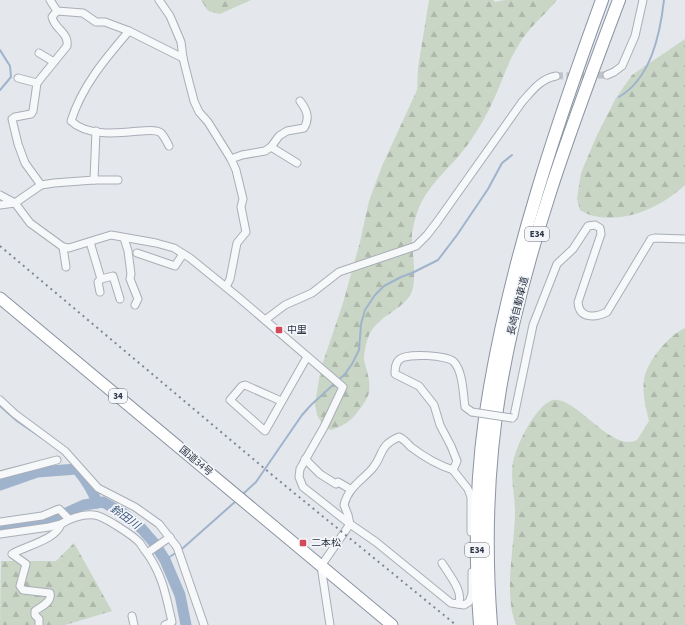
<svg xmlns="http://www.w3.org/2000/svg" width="685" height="625" viewBox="0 0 685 625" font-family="'Source Sans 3','Noto Sans JP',sans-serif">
	<defs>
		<pattern id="forest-firs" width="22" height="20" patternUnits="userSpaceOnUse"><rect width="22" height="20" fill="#c9d6c5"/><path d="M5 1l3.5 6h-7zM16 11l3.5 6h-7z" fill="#adb8ab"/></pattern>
	</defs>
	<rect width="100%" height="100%" fill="#e4e7ec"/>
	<!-- forest -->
	<g fill="url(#forest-firs)">
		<polygon points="201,0 251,0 220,14 208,11"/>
		<path d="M429,0H493L495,2L505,0H557C544,16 528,28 518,46C507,63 502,83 493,101C487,115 479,128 471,140C454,166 427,183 417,213C415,219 413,227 412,233C411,248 418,280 411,293C403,311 375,316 368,338C366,344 364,353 364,359C366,370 371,380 369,392C368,398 363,405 359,410C352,421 343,426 331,430L324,427L317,415L315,403L321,368L343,303L360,242L369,201L382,166L417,90L418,68Z"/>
		<path d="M685,39V185C661,207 627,223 594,216C589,215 584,212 580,210L577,199L581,173L597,135L616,98L632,75Z"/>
		<path d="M685,328V625H516C503,592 515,546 515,511C515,495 510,478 513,462C516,446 536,404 553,400C573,396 605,442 628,442C631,442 635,441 637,440L649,421C646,408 642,393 644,380C646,362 669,335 685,328Z"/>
		<polygon points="74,543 112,611 65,625 0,625 1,561 56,561"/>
	</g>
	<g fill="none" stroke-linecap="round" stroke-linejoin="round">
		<!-- stream -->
		<g stroke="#9fb4cc" stroke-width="2">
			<polyline points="0,50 10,66 11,77 0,90"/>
			<path d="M619,97C651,78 660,35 664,0"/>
			<polyline points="0,406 17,421 42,438"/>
			<polyline points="242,495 256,482 302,415 311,405 345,374 352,364 359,350 361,324 365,310 375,295 384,286 401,277 412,273 438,260 457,235 488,189 502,163 512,155"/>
			<polyline points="165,560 183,548 236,501"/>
		</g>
		<!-- river -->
		<g stroke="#9fb4cc" stroke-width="11">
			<path d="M0,485L37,472L77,469C86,480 93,490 97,503"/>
			<polyline points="0,527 41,522 53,519 84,505 103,502 123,513 142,529 155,544 165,560 180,595 186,625"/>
		</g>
		<!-- minor-tunnel -->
		<polyline stroke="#bfc3cb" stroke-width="7" stroke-dasharray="7 3.5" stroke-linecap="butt" points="556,76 607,75"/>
		<defs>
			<g id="minor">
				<polyline points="50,0 57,11"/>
				<polyline points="159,0 170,16 181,42 183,58 188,78 194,101 199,112 208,122 231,159 236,170 243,199 241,207 246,232 237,243 230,279 226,287"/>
				<polyline points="57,11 83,13 96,22 105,22 129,31 183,58"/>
				<path d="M129,31C105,59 82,86 71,121C88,137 119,133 140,131C146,131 156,129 161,133C164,136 167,142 169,146"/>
				<polyline points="39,53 54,62"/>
				<polyline points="607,75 614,72 622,66 635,36 643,0"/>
				<polyline points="18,78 37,83"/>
				<polyline points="271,147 297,163"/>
				<path d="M231,159L242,155L265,151L271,147L279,136L287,131L304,128C310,118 307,110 300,101"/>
				<polyline points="94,180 118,180"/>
				<path d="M41,185L25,163L18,144L12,119L15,117L31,114L33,111L37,83L67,46C69,32 55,30 52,17L57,11"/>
				<path d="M0,195L15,203L30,223L63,247L69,248L111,235L156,243L174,248L190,258L238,297L343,387L324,427L300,469L299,477L303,487L350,524L376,542L451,603L458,604C465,593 448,573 442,563"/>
				<polyline points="0,205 15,203 41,185 54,183 94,180 96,131"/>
				<polyline points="124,238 128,251 131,274 130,279 138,299 135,305"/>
				<polyline points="90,242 101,279 98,282 100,292"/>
				<polyline points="63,247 66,267"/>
				<polyline points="137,253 175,266 183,254"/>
				<polyline points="101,279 113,276 120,299"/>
				<path d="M265,320L285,305L312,293L339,272L416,246L427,235L437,222L522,102C532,91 540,79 556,76"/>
				<polyline points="0,400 15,414 65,451 98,488 135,507 159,524 177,547 204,625"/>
				<polyline points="281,401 245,385 242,386 230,400 265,431 307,357"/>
				<path d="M512,418L514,416L533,325L557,264L573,249L588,226L595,225L600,228L601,234L578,302C579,319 595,318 607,312L651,239L655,238L685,239"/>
				<polyline points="305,459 320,474 336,484 338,482 350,489"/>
				<polyline points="453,470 468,489 471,497 471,532"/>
				<polyline points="0,475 57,460"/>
				<polyline points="0,522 42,516 59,509 69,519"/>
				<polyline points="0,534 49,527 61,524"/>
				<path d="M147,553C163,576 166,596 172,622L165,625"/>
				<polyline points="458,604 464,605 469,602 472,594 472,572"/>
				<polyline points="132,616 134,625"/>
				<path d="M39,625V619L35,615V611C42,606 52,602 50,593L23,590L20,586L26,564L12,554C25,546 56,540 61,524C71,518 82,514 94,515C102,515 134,536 140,543C142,546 144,550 147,553L170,537"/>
				<path d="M330,625L321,566L350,524L348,515L344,505C348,488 361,481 372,469C384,455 378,446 399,437C404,439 407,443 411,447C424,457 438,465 453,470L457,461L451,446L440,425L434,405L419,386L395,374C395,369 395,363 400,359C407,353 448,355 454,362C463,372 463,393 465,407L472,412"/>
			</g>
			<polyline id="trunk" points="0,298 392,625"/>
			<g id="motorway">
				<path d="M480,625C474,546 476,465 490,387C513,254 556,126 602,0"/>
				<path d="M491,625C485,547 487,467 500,389C523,255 571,127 619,0"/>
			</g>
		</defs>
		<!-- minor casing -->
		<use href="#minor" stroke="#a9aeb7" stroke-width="9"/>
		<!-- trunk casing -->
		<use href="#trunk" stroke="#8b94a3" stroke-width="13"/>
		<!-- motorway casing -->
		<use href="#motorway" stroke="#8b94a3" stroke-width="14"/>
		<!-- minor -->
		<use href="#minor" stroke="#f7f8fa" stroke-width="7"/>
		<!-- trunk -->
		<use href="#trunk" stroke="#fff" stroke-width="11"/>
		<!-- motorway -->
		<use href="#motorway" stroke="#fff" stroke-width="12"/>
		<!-- rail -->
		<polyline stroke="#7d8696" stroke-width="2" stroke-dasharray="2 4" stroke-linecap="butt" points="0,246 277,479 456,625"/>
		<defs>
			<polyline id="minor-bridge" points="472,412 512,418"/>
		</defs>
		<!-- minor-bridge casing -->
		<use href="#minor-bridge" stroke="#a9aeb7" stroke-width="9" stroke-linecap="butt"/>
		<!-- minor-bridge -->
		<use href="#minor-bridge" stroke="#f7f8fa" stroke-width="7"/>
	</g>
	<!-- markers -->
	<g fill="#d1495b" stroke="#f4f6f9" stroke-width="1.5">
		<rect x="275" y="326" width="8" height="8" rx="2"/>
		<rect x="299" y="539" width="8" height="8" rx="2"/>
	</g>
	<g text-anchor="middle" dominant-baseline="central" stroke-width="3.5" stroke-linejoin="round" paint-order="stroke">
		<!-- shield labels -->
		<g fill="#f4f6f9" stroke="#676e7b" stroke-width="1">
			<rect x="525" y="227" width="24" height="14" rx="3"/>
			<rect x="109" y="389" width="18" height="14" rx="3"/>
			<rect x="465" y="543" width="24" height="14" rx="3"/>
		</g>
		<g font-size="9" font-weight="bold" fill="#2b3445">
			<text x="537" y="234">E34</text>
			<text x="118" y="396">34</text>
			<text x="477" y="550">E34</text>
		</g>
		<!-- street labels -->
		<g font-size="10" fill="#2b3445" stroke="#f4f6f9">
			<text transform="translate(518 306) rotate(-76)">長崎自動車道</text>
			<text transform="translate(196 461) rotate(40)">国道34号</text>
		</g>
		<!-- poi labels -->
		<g font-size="10" fill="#2b3445" stroke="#f4f6f9" text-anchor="start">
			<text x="287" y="330">中里</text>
			<text x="311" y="543">二本松</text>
		</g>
		<!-- water labels -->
		<g font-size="11" font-style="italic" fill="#34527a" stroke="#f4f6f9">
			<text transform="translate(125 517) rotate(36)">鈴田川</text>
		</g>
	</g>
</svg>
